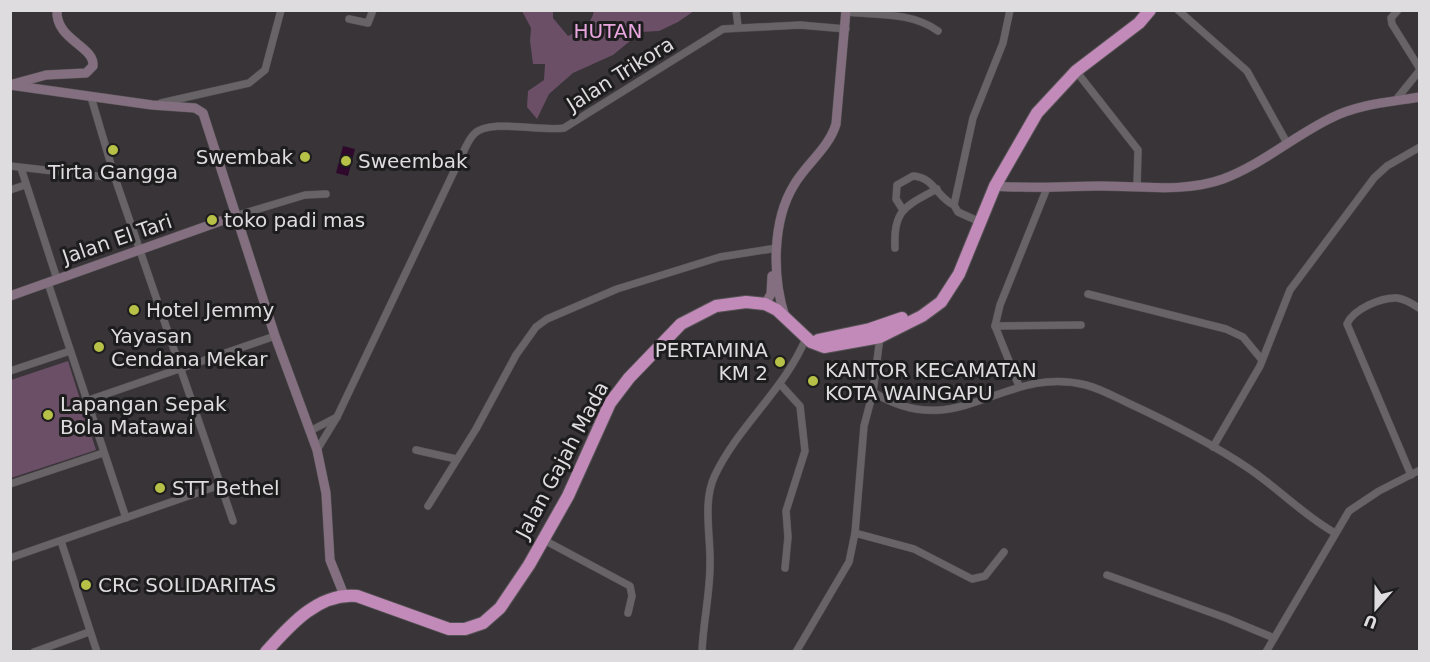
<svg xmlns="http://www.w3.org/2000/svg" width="1430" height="662" viewBox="0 0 1430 662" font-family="'DejaVu Sans',sans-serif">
	<rect width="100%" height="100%" fill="#383438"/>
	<!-- green -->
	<g fill="#6a4f66">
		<path d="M522,11H553V18L568,36C581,30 591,25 594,11H694L678,22L659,31L641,32L613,55L573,73L549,94L537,119L527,107L528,91L544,80L545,64H533L530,41L531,28Z"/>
		<polygon points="68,361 96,450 11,478 11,380"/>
	</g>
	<!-- water -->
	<polygon fill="#2e092b" points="343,146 355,149 348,176 336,173"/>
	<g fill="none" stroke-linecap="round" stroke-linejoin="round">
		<defs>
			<g id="street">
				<polyline points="736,10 738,26"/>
				<polyline points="1178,10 1247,71 1287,143"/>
				<polyline points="1398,10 1391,18 1392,24 1420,69"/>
				<path d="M846,12C877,15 912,12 938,31"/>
				<polyline points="349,19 368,23 373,10"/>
				<polyline points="1076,71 1138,150 1137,187"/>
				<polyline points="91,97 115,178"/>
				<polyline points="1395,101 1420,70"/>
				<polyline points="161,103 249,83 265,70 281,10"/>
				<polyline points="10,166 115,178 233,521"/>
				<polyline points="21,168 57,279"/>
				<polyline points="10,190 25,185"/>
				<path d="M903,210L896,199L897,185L913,176C934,177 937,198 954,205"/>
				<polyline points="235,216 305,195 326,194"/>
				<polyline points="980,222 958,212 954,205 973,118 1003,43 1010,10"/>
				<path d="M895,248C893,209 906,206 937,189"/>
				<polyline points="48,283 126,518"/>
				<polyline points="1088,294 1226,329 1243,337 1262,360"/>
				<polyline points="995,326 1081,325"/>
				<polyline points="10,371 70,351"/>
				<polyline points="780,384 800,406 805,451 786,511 788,537 785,568"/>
				<polyline points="1019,386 995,326 1000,305 1047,188"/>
				<path d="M873,392C958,445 1003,364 1086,385C1101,389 1115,397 1128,403C1169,422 1211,443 1248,468C1278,488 1303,515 1335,533"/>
				<polyline points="86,401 275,336"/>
				<polyline points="310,431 337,417"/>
				<polyline points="1213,447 1260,366 1290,290 1374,178 1387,166 1420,147"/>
				<path d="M317,450L337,417L458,163C463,154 467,141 474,134C490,118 540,132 564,128L723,29L800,25L846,29"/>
				<polyline points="416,450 456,459"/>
				<path d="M1411,475L1347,324C1353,309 1382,297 1397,298C1405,299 1413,304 1419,308"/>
				<polyline points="10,484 103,453"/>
				<polyline points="428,506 476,429 516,355 536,327 547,319 617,289 720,257 777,248"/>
				<polyline points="855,533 914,549 972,579 985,576 1004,552"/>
				<polyline points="544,540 630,586 632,596 628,613"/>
				<polyline points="61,541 97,652"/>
				<polyline points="10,558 220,485"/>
				<polyline points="1107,575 1226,618 1274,638"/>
				<polyline points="34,652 89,632"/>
				<path d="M702,652C703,623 710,594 710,565C711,536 702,502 715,475C739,425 785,389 806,338"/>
				<polyline points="796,652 849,562 855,533 864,426 873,392 880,337"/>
				<polyline points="1266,652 1349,511 1379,491 1420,470"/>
			</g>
			<g id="secondary">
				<path d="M13,84L46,75L86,73L93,66C95,46 55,40 57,10"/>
				<polyline points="10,85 152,105 195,108 203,113 275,336 317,450 326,493 330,560 344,595"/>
				<path d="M995,186C1030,189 1065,186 1100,186C1141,186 1184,193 1223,179C1261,165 1294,136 1331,118C1358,104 1390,102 1420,97"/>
				<polyline points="10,296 235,216"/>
				<polyline points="765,304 771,294 772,276"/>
				<path d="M785,317C772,277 772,221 794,185C806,164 829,148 836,124L846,10"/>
			</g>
			<g id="highway">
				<polyline points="818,340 870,329 902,318"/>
				<path d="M266,652C290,625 319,592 357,596L449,629H465L483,623L500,608L529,565L568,496L610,403L629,378L681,324L716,306L746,302L765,304L777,310L811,342L824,347L880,337L922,316L941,302L959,274L995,186L1037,113L1076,71L1139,23L1150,10"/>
			</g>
		</defs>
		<!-- street casing -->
		<use href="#street" stroke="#555254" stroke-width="8"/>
		<!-- secondary casing -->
		<use href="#secondary" stroke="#555254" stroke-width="10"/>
		<!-- highway casing -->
		<use href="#highway" stroke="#555254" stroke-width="14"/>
		<!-- street -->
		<use href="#street" stroke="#686367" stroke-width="7"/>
		<!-- secondary -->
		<use href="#secondary" stroke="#836f7f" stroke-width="9"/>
		<!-- highway -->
		<use href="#highway" stroke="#c18ab8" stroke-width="12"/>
	</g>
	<!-- markers -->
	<g fill="#b7c147" stroke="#1e1d1e" stroke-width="2">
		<circle cx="113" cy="150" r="6"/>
		<circle cx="305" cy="157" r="6"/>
		<circle cx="346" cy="161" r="6"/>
		<circle cx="212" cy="220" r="6"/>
		<circle cx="134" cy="310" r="6"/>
		<circle cx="99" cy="347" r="6"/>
		<circle cx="780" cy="362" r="6"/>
		<circle cx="813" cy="381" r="6"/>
		<circle cx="48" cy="415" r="6"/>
		<circle cx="160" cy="488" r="6"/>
		<circle cx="86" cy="585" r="6"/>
	</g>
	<g text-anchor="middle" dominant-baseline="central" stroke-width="6" stroke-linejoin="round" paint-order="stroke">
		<!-- park labels -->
		<g font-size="20" fill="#e9a6df" stroke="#1e1d1e">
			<text x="608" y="31">HUTAN</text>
		</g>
		<!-- street labels -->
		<g font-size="20" fill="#dedcde" stroke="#1e1d1e">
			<text transform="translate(620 74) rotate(-32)">Jalan Trikora</text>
			<text transform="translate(117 239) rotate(-19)">Jalan El Tari</text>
			<text transform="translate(562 460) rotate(-62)">Jalan Gajah Mada</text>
		</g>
		<!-- poi labels -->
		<g font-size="20" fill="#dedcde" stroke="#1e1d1e" text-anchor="start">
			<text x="293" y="157" text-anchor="end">Swembak</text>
			<text x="358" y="161">Sweembak</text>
			<text x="113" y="172" text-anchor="middle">Tirta Gangga</text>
			<text x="224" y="220">toko padi mas</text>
			<text x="146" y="310">Hotel Jemmy</text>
			<text x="111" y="336">Yayasan<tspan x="111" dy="23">Cendana Mekar</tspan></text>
			<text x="768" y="350" text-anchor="end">PERTAMINA<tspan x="768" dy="23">KM 2</tspan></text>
			<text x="825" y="370">KANTOR KECAMATAN<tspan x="825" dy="23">KOTA WAINGAPU</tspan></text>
			<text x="60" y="404">Lapangan Sepak<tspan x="60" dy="23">Bola Matawai</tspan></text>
			<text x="172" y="488">STT Bethel</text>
			<text x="98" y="585">CRC SOLIDARITAS</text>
		</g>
	</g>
	<!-- border -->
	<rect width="1430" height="662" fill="none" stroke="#dedcde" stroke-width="24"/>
	<!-- north arrow -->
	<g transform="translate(1376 608) rotate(201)" stroke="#1e1d1e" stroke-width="4.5" paint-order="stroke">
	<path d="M0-4.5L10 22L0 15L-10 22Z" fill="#dedcde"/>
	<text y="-9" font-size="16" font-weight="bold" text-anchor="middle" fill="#dedcde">U</text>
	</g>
</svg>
